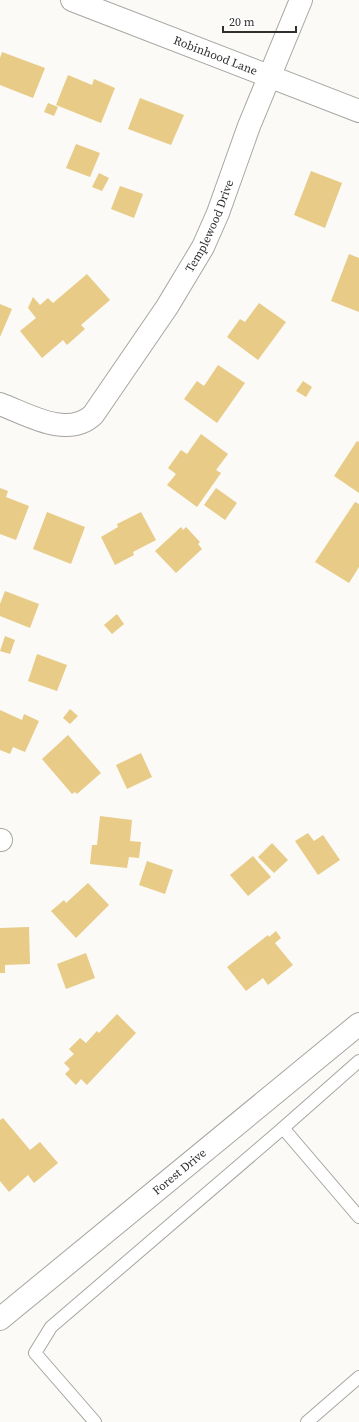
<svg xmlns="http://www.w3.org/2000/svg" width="359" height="1422" viewBox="0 0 359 1422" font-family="'Source Serif 4',serif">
	<rect width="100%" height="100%" fill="#fbfaf6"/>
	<!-- building -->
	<g fill="#e8cb86">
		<polygon points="2,52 45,68 33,98 0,85 0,58"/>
		<polygon points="68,75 92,85 94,79 115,88 101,123 56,105"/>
		<polygon points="140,98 184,115 171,145 128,129"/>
		<polygon points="48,103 58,107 54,116 44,112"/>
		<polygon points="76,144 100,153 90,177 66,168"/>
		<polygon points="311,171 342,183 325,228 294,215"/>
		<polygon points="99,173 109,178 102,191 92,187"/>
		<polygon points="120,186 143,194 134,218 111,209"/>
		<polygon points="349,254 359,258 359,312 331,301"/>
		<polygon points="87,274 110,300 81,325 85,329 67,345 63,340 42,358 20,331 36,318 28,308 33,297 40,305 48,298 53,303"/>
		<polygon points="259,303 286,322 258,360 227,337 240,319 245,322"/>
		<polygon points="0,304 12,309 0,337"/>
		<polygon points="218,365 245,383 217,423 184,399 197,381 204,386"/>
		<polygon points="303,381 312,387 306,397 296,391"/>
		<polygon points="201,434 228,454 216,470 221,473 197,507 167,485 176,474 168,468 181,450 187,454"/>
		<polygon points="357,441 359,442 359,493 334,476"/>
		<polygon points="0,488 8,491 6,497 29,506 16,540 0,534"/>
		<polygon points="216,488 237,503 225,520 204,505"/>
		<polygon points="355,502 359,504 359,567 349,583 315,562"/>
		<polygon points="47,512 85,527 71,564 33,549"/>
		<polygon points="141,512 156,540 133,552 134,555 115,565 101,537 118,527 117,524"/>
		<polygon points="181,527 183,530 186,527 200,542 198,544 202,549 176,573 155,551"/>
		<polygon points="5,591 39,604 30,628 0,616 0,604"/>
		<polygon points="117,614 124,624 112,634 104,625"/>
		<polygon points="5,636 15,640 10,654 0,651"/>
		<polygon points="37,654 67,665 57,691 28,681"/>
		<polygon points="70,709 78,716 70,724 63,718"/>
		<polygon points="0,710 22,720 24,714 39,721 25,752 13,747 10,754 0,750"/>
		<polygon points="68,735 101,773 77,794 75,792 72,794 42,759"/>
		<polygon points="141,753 152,777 127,789 116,765"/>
		<polygon points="100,816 132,820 130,841 141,842 139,858 129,857 127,868 90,864 92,845 97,845"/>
		<polygon points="308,833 314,841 323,835 340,860 318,875 295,841"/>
		<polygon points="272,843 288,860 274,873 258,857"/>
		<polygon points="253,856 271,877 248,896 230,875"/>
		<polygon points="147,861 173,870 165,894 139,885"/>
		<polygon points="88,883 109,905 76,938 51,911 64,900 66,903"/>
		<polygon points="29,927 30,964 5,965 5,973 0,973 0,928"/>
		<polygon points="276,931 281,938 275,943 293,965 268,985 263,978 246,991 227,967 268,935 269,937"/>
		<polygon points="86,953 95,978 66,989 57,964"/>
		<polygon points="117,1014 136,1033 87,1085 81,1079 76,1085 65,1074 70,1069 64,1063 74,1054 69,1049 80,1038 86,1043 97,1031 99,1033"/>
		<polygon points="3,1118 30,1150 40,1142 58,1163 34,1183 28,1175 9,1192 0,1181 0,1120"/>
	</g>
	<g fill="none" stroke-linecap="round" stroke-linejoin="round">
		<defs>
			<g id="lane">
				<polyline points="283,1128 359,1061"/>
				<polyline points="95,1422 35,1353 51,1327 283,1128 359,1217"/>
				<polyline points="307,1422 359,1377"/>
			</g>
			<g id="street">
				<path id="s1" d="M72,0L359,111"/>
				<path id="s2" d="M0,404C27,414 67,439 93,415L167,307L203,247L218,213L249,126L301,0"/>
				<polyline points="0,840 1,840"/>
				<path id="s3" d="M0,1319L359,1024"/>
			</g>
		</defs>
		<!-- lane casing -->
		<use href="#lane" stroke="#a6a5a1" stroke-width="14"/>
		<!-- street casing -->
		<use href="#street" stroke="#a6a5a1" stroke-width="24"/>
		<!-- lane -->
		<use href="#lane" stroke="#fff" stroke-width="12"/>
		<!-- street -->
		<use href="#street" stroke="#fff" stroke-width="22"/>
	</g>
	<g text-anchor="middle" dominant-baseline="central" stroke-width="4" stroke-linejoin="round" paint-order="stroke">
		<!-- street labels -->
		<g font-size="12" fill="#31302f" stroke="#fff">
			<text stroke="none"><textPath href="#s1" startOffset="154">Robinhood Lane</textPath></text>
			<text stroke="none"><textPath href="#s2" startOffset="322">Templewood Drive</textPath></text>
			<text stroke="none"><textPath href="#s3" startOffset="232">Forest Drive</textPath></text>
		</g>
	</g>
	<!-- scale -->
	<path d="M223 26v6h73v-6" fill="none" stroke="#31302f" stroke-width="2"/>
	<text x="229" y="26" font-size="12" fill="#31302f" stroke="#ffffff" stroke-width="3" paint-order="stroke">20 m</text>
</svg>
